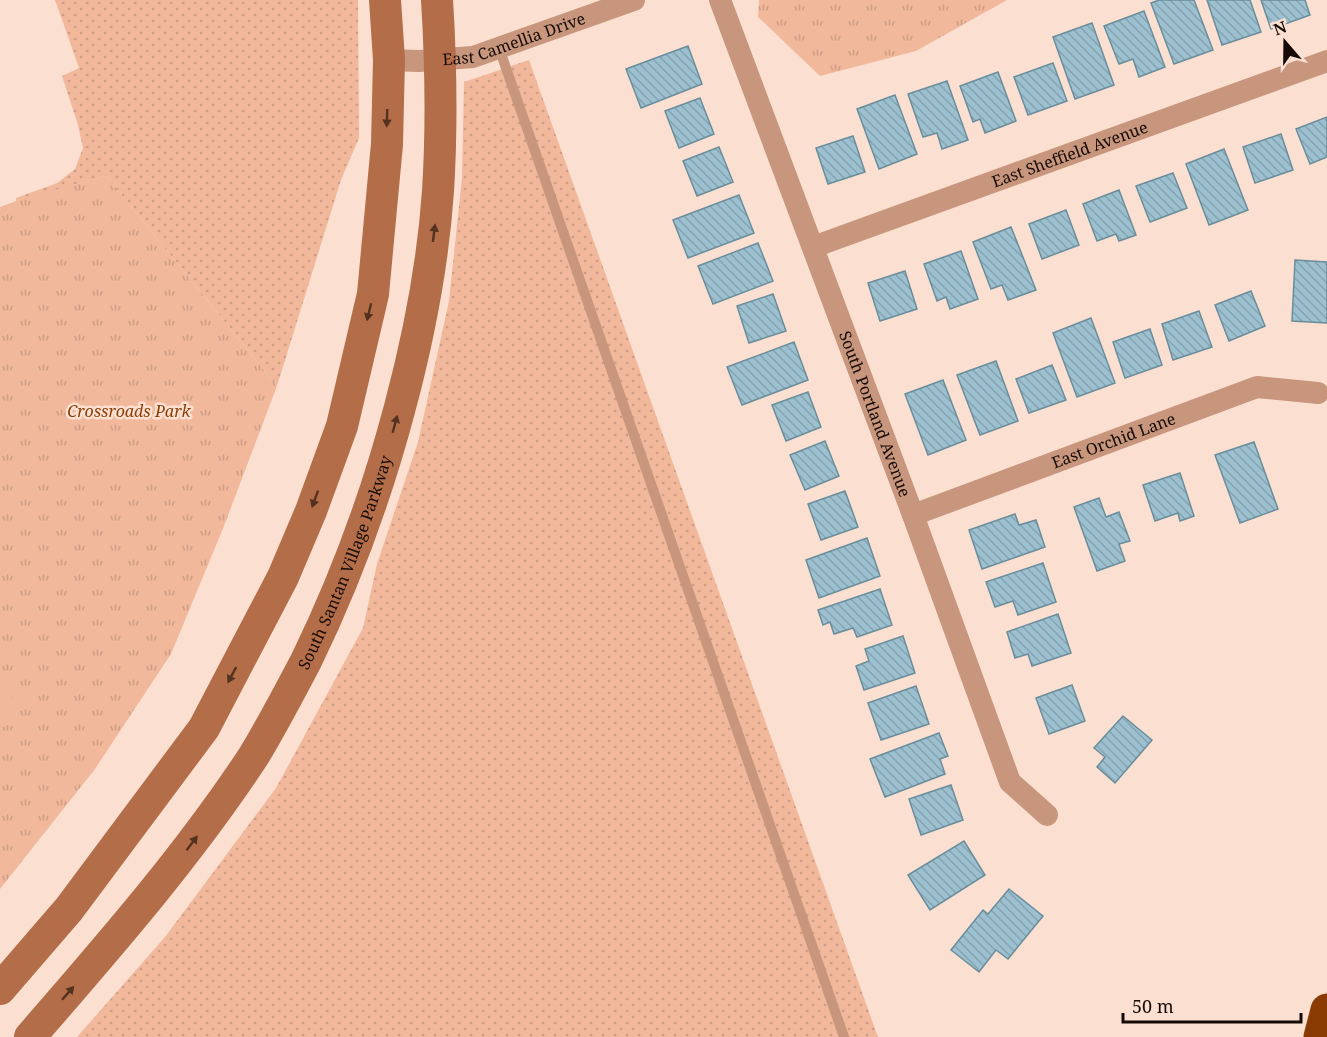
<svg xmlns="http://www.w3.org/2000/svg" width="1327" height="1037" viewBox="0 0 1327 1037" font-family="'Noto Serif',serif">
	<defs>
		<pattern id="grass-dots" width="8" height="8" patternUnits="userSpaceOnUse" patternTransform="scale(1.5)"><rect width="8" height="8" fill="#f1b89c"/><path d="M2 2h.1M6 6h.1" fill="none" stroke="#ce9d85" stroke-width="1.8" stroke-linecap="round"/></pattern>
		<pattern id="park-tufts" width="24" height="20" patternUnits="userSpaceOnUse" patternTransform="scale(1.5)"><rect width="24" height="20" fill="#f1b89c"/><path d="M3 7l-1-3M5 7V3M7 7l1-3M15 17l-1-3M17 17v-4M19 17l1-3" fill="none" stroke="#ce9d85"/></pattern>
		<pattern id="building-back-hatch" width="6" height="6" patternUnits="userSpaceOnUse" patternTransform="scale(1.5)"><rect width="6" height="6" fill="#9cc0cf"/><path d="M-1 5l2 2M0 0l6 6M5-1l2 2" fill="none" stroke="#86a4b0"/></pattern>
	</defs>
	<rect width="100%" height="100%" fill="#fbe0d2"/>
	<!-- grass -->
	<g fill="url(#grass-dots)">
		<polygon points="55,0 358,0 359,138 341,180 277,386 106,176 16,201 16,198 57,183 75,169 83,148 78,125 62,76 79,68"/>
		<polygon points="529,60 878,1037 77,1037 165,937 276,788 363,628 377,564 418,442 449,301 462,178 464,82"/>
	</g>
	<!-- park -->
	<g fill="url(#park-tufts)">
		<polygon points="759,0 1007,0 916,51 820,76 758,17"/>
		<polygon points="106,176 277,386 224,526 171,654 95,769 0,889 0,207 27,197"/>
	</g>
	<!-- garden -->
	<polygon fill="#f1b89c" points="0,663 21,720 0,728"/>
	<!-- building -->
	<g fill="url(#building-back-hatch)" stroke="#6a8d9b" stroke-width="1.5">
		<polygon points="1159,0 1194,0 1213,50 1174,64 1151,3"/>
		<polygon points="1207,0 1250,0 1261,32 1222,45"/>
		<polygon points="1261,0 1305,0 1310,15 1271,29"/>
		<polygon points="1144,11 1165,67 1139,77 1133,59 1119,64 1104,26"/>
		<polygon points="1092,23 1114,85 1075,99 1053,37"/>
		<polygon points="688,46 702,84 641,108 626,69"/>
		<polygon points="1053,63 1067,101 1028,115 1014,77"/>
		<polygon points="998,72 1016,121 985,133 980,119 973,122 960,86"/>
		<polygon points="947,81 968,140 942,149 937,133 923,137 908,94"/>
		<polygon points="895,95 917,154 879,169 857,109"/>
		<polygon points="700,98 714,134 679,148 665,111"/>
		<polygon points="1327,117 1327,157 1310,164 1296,129"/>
		<polygon points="1281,134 1293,170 1255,183 1243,147"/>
		<polygon points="853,136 865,172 828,184 816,148"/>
		<polygon points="719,147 733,182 697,196 683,161"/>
		<polygon points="1224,149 1248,210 1209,225 1186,164"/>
		<polygon points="1173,173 1187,208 1150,222 1136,186"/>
		<polygon points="1119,190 1136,235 1119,241 1116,234 1097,241 1083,204"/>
		<polygon points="739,195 754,233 688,258 673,220"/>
		<polygon points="1066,210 1079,245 1042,259 1029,224"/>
		<polygon points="1011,227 1036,290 1008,300 1002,285 991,289 973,242"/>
		<polygon points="758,243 773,281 713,304 698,266"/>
		<polygon points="961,251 978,299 950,309 946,297 937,301 924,264"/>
		<polygon points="1295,260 1327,262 1327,323 1292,321"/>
		<polygon points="905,271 917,309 880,321 868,283"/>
		<polygon points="1251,291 1265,326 1229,341 1215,305"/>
		<polygon points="773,294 786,331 749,343 737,306"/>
		<polygon points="1199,311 1212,347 1173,360 1162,324"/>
		<polygon points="1091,318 1115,383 1077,397 1053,333"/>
		<polygon points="1150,329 1162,365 1125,378 1113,342"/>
		<polygon points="794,342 808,380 742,405 727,367"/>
		<polygon points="996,361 1018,421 980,435 957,375"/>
		<polygon points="1052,365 1066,400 1029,413 1016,379"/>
		<polygon points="943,380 966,440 928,455 905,394"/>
		<polygon points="808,392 821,427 786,441 772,405"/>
		<polygon points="825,441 839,476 805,490 790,455"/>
		<polygon points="1254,442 1278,509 1240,523 1215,455"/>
		<polygon points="1180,473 1194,516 1180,521 1178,513 1155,521 1143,485"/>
		<polygon points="845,491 858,527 821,540 808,504"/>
		<polygon points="1099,498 1106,517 1119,512 1130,541 1119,544 1125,561 1097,571 1074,507"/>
		<polygon points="1015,514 1019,525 1036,520 1045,547 982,569 969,530"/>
		<polygon points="867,538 880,576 819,598 806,560"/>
		<polygon points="1043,563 1056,602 1018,615 1013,601 995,607 986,582"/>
		<polygon points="880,589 892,625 857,637 853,628 834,634 830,622 823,625 818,610"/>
		<polygon points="1058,614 1071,653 1032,666 1028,654 1015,658 1007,632"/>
		<polygon points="903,636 915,673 864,690 856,666 869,661 865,649"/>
		<polygon points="1072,685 1085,721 1049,734 1036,698"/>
		<polygon points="916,686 929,724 881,740 868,703"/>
		<polygon points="1123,716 1152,740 1115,783 1097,767 1105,757 1094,748"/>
		<polygon points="939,733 948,756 940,759 945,774 885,797 870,759"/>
		<polygon points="951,785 963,820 921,835 909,799"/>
		<polygon points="964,841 985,875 930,910 908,875"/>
		<polygon points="1009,889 1043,916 1008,959 996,950 979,972 951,950 983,910 988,914"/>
	</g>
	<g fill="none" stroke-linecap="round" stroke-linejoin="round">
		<!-- service -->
		<polyline stroke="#c7967d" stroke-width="10" points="499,48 844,1037"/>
		<!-- minor -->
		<g stroke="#c7967d" stroke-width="22">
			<path id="s1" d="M720,0L913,515L1010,782L1047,815"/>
			<path id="s2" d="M389,60L419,61L473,57L634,0"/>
			<path id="s3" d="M813,247L1327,61"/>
			<path id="s4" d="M913,515L1257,387L1318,393"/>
		</g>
		<!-- secondary -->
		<g stroke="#b36d48" stroke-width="32">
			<polyline points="0,989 69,909 204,728 283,577 311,511 342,426 373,294 387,144 389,60 385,0"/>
			<path id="s5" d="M30,1037C108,947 187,857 253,757C272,726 289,693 306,661C346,579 377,494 400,407C419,336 433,264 438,191C442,127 441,64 437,0"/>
		</g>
		<!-- motorway -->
		<polyline stroke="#8a3b04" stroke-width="33" points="1320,1037 1327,1010"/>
	</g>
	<!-- one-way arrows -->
	<defs><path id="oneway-solid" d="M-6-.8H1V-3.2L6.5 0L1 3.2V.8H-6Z" transform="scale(1.5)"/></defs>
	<g fill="#543220">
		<use href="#oneway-solid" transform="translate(387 118) rotate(92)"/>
		<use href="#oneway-solid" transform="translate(434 233) rotate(-83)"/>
		<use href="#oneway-solid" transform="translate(369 312) rotate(104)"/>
		<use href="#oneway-solid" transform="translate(395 424) rotate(-75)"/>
		<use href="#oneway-solid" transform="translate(315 499) rotate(110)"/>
		<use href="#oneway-solid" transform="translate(232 675) rotate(118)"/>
		<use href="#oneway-solid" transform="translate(192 843) rotate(-53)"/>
		<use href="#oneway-solid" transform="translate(68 993) rotate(-49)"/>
	</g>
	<g text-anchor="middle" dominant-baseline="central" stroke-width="5" stroke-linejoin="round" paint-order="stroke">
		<!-- street labels -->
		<g font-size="16" fill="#150a05" stroke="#fbe0d2">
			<text stroke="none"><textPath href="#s2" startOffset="128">East Camellia Drive</textPath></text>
			<text stroke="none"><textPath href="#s3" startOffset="273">East Sheffield Avenue</textPath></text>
			<text stroke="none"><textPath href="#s1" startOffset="442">South Portland Avenue</textPath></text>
			<text stroke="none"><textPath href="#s4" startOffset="214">East Orchid Lane</textPath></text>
			<text stroke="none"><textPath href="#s5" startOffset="574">South Santan Village Parkway</textPath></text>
		</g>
		<!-- park labels -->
		<g font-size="16" font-style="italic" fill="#8c3d06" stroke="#fbe0d2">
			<text x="129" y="411">Crossroads Park</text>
		</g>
	</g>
	<!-- north arrow -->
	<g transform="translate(1285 42) rotate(340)" stroke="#fbe0d2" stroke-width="4.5" paint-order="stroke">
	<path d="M0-4.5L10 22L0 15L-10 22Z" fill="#150a05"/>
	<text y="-9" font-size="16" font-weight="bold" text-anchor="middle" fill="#150a05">N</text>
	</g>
	<!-- scale -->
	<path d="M1123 1013v9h178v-9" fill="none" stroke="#150a05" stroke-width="3"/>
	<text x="1132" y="1013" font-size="18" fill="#150a05" stroke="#fbe0d2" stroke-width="4.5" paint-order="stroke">50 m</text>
</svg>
